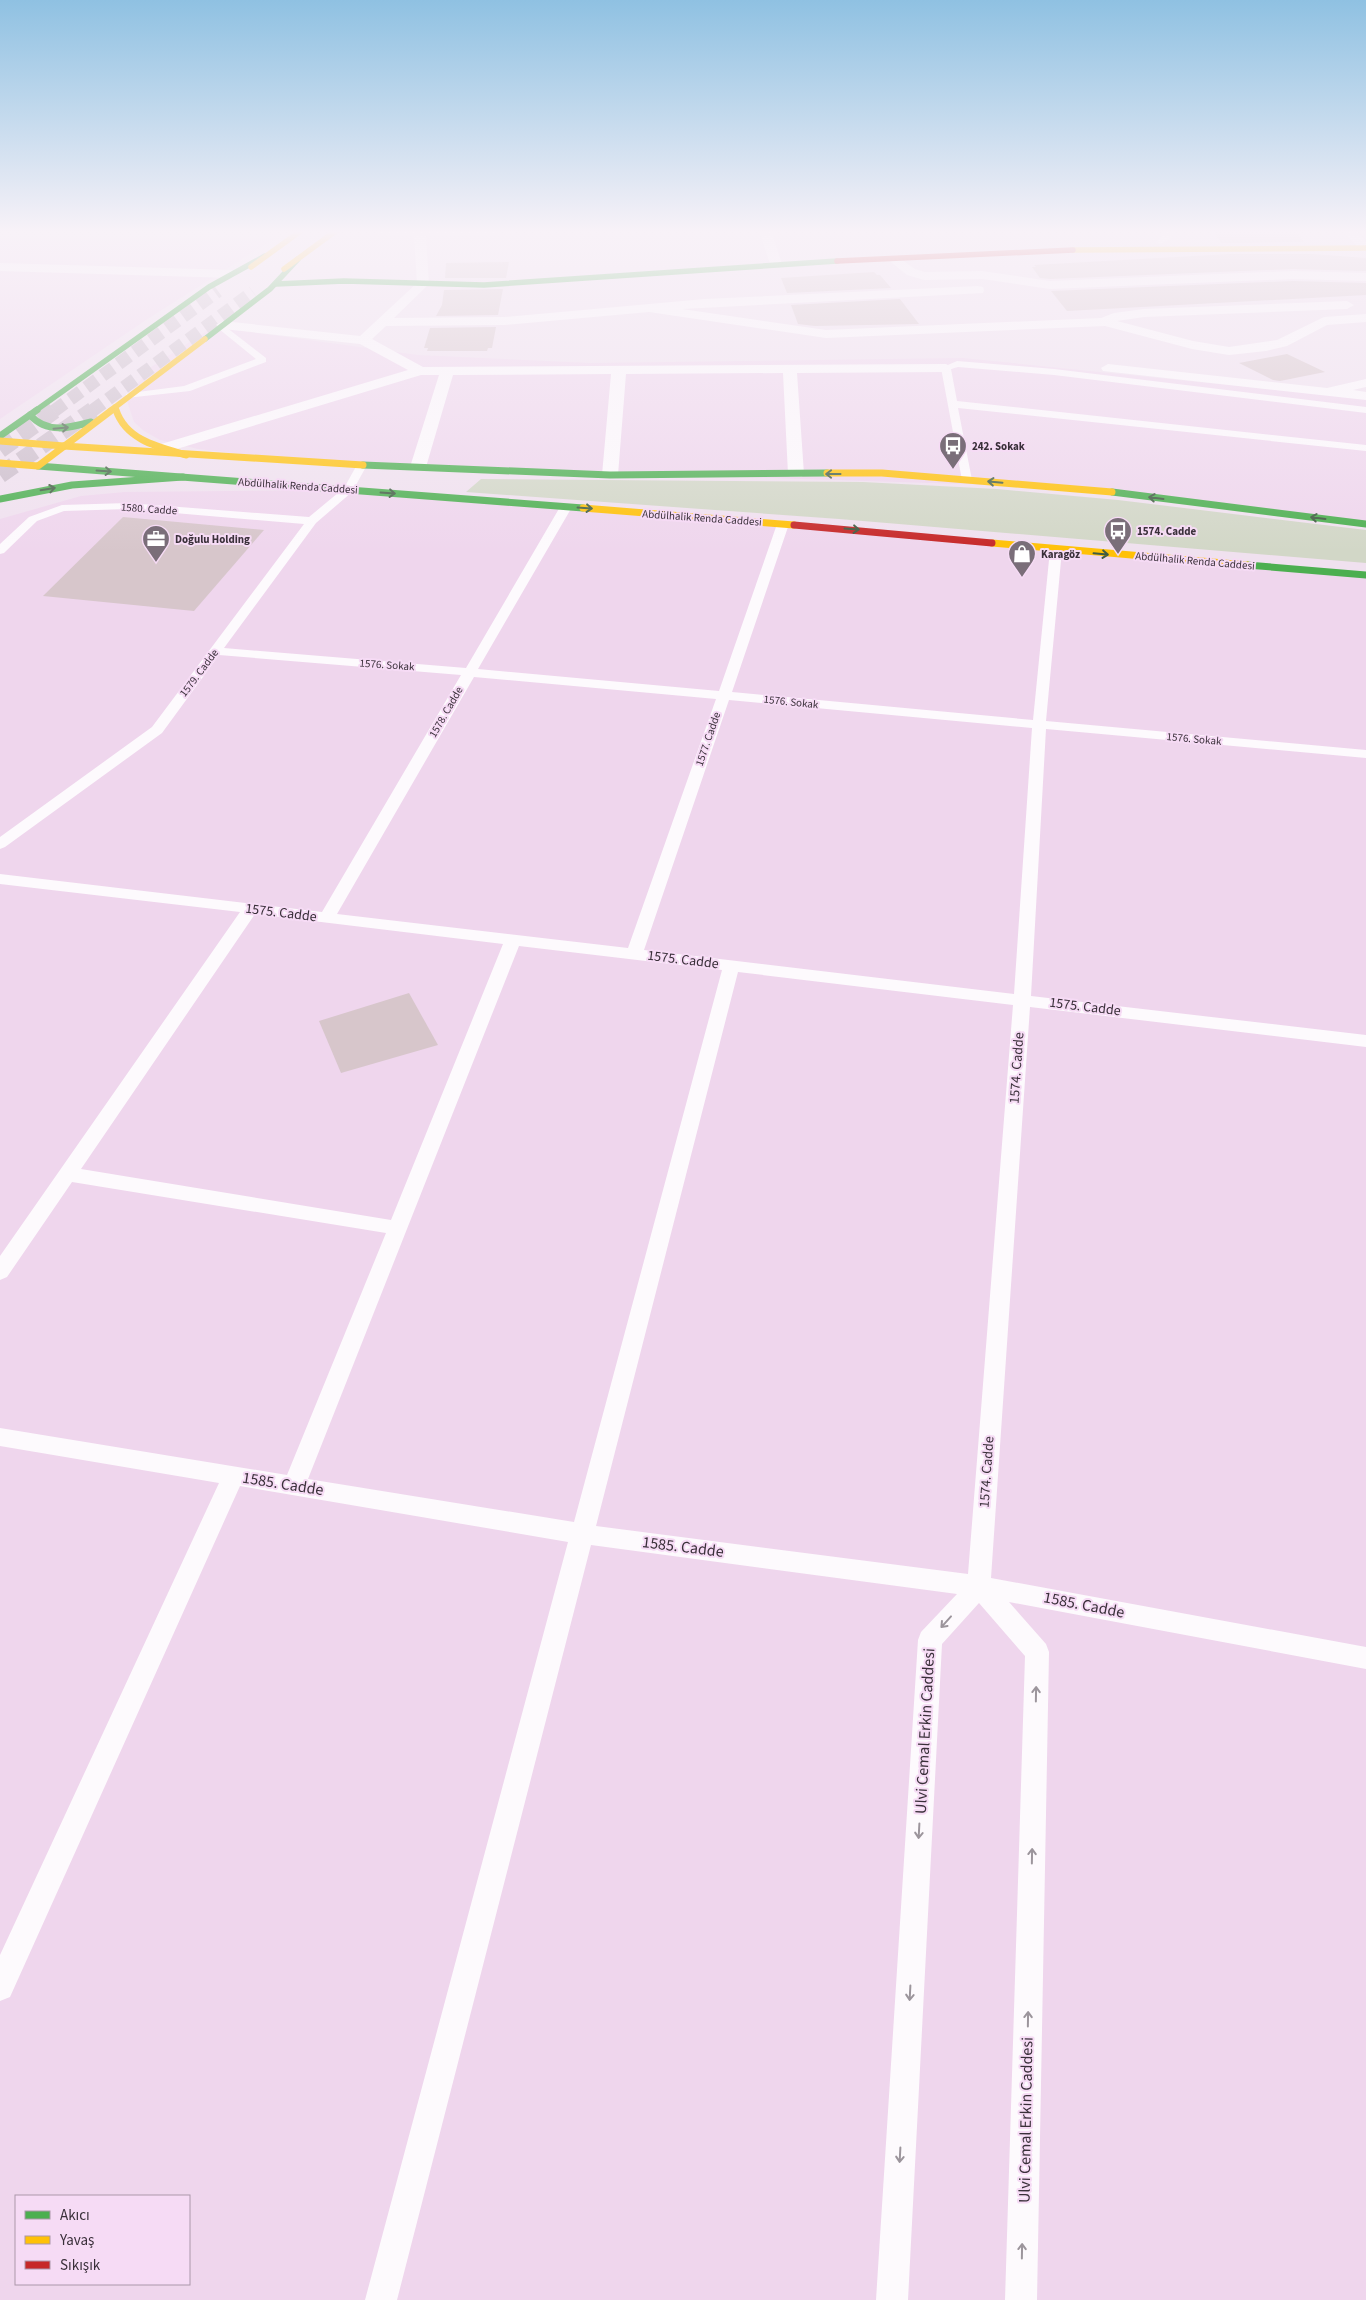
<svg xmlns="http://www.w3.org/2000/svg" width="1366" height="2300" viewBox="0 0 1366 2300" font-family="'Source Sans 3',sans-serif">
	<rect width="100%" height="100%" fill="#f0e1ef"/>
	<!-- built -->
	<g fill="#efd6ed" fill-rule="evenodd">
		<polygon points="0,230 288,230 146,320 0,419"/>
		<polygon points="213,327 418,355 590,363 963,358 1366,399 1366,524 1055,487 327,464 198,449 160,440 144,431 134,422 126,398 151,367"/>
		<path d="M348,490L1366,575V2300H0V519L81,496L125,492ZM16,2196H189V2284H16Z"/>
	</g>
	<!-- green -->
	<polygon fill="#d2d7c7" points="481,479 863,482 997,489 1118,500 1366,530 1366,563 839,519 466,492"/>
	<!-- building -->
	<g fill="#d7c6cb">
		<polygon points="1213,230 1296,230 1304,242 1221,243"/>
		<polygon points="1229,254 1312,254 1366,258 1366,271 1293,269 1050,279 1040,278 1032,267 1036,267 1034,265"/>
		<polygon points="509,262 506,278 445,278 446,263"/>
		<polygon points="874,272 877,275 880,275 891,288 787,293 781,278"/>
		<polygon points="1293,281 1366,283 1366,295 1067,311 1051,291"/>
		<polygon points="503,289 498,315 436,316 442,305 444,290"/>
		<polygon points="900,299 919,324 815,326 798,324 791,305"/>
		<polygon points="496,327 492,348 488,348 487,351 427,351 428,348 424,348 430,328"/>
		<polygon points="1287,354 1325,372 1280,381 1273,380 1239,363"/>
		<polygon points="123,517 264,530 194,611 43,596"/>
		<polygon points="409,993 438,1045 341,1073 319,1021"/>
	</g>
	<g fill="none" stroke-linecap="round" stroke-linejoin="round">
		<!-- primary-tunnel-far1 -->
		<g stroke="#ccbecb" stroke-width="13" stroke-dasharray="13 7" stroke-linecap="butt">
			<polyline points="54,411 218,291"/>
			<polyline points="92,411 253,292"/>
		</g>
		<!-- primary-tunnel -->
		<g stroke="#ccbecb" stroke-width="17" stroke-dasharray="17 8" stroke-linecap="butt">
			<polyline points="0,450 55,410"/>
			<polyline points="0,475 93,410"/>
		</g>
		<!-- lane -->
		<g fill="#fdfafd" fill-rule="evenodd">
			<polygon points="1162,230 1170,230 1171,238 1160,244 1156,242 1163,237"/>
			<polygon points="222,324 266,358 266,362 190,391 126,398 126,394 130,393 184,386 256,359 219,329 219,325"/>
			<polygon points="957,361 1054,369 1366,407 1366,413 1054,375 958,367 951,369 957,401 1366,445 1366,451 958,408 972,480 967,483 962,480 941,368"/>
			<path d="M362,462L367,465L352,492L316,523L224,648L466,668L560,507L566,504L572,507L478,669L719,691L777,524L783,521L789,524L732,692L1033,720L1050,550L1056,546L1062,550L1046,721L1366,750V758L1046,729L1031,996L1366,1035V1047L1030,1007L991,1578L1366,1647V1669L1009,1602L1046,1644L1049,1652L1037,2300H1005L1025,1656L979,1603L942,1644L908,2300H876L918,1640L921,1632L957,1594L591,1545L397,2300H365L568,1542L240,1486L10,1997L0,2001V1955L219,1483L0,1446V1428L287,1475L386,1233L72,1182L7,1277L0,1280V1256L240,912L0,884V874L322,912L461,675L219,655L162,733L5,847L0,849V837L152,727L304,524L128,509L64,511L37,521L4,553L0,554V544L29,517L62,505L128,503L309,517L344,488L358,463ZM474,677L716,699L628,948L337,914ZM729,700L1032,728L1014,994L644,950ZM255,914L503,944L391,1220L81,1169ZM519,946L722,970L574,1522L308,1479ZM738,972L1013,1005L968,1574L596,1526Z"/>
		</g>
		<!-- street -->
		<g fill="#fdfafd" fill-rule="evenodd">
			<polygon points="373,230 505,230 499,234 426,236 429,284 394,318 504,317 705,299 978,286 983,287 984,290 983,293 682,309 826,330 1101,318 1114,313 1144,309 1347,301 1354,305 1347,309 1144,317 1117,321 1193,341 1229,347 1277,340 1324,317 1366,314 1366,322 1327,325 1287,346 1266,351 1229,355 1192,349 1105,326 826,338 649,312 504,325 386,326 372,339 423,367 946,364 953,368 946,372 797,373 804,474 802,477 790,477 788,474 783,373 626,374 618,475 616,478 604,478 602,475 611,374 453,375 426,467 424,470 412,470 410,467 439,375 421,375 170,451 158,451 156,448 158,445 408,370 360,344 223,329 216,325 223,321 360,336 417,283 414,236 379,234"/>
			<polygon points="759,230 771,230 782,264 780,267 772,267 770,264"/>
			<polygon points="1344,230 1356,230 1366,242 1366,251 1360,251"/>
			<polygon points="895,255 915,269 925,272 982,271 1050,281 1293,271 1366,273 1366,281 1293,279 1050,289 982,279 924,280 907,275 891,262 889,259"/>
			<polygon points="0,263 232,270 238,274 232,278 0,271"/>
			<polygon points="1108,364 1327,388 1366,379 1366,387 1353,390 1366,392 1366,400 1103,371 1101,368"/>
		</g>
		<!-- fast-far1 -->
		<g stroke="#4caf50" stroke-width="5.5">
			<polyline points="276,284 344,281 484,285 837,261"/>
			<polyline points="205,339 270,289 298,259"/>
			<polyline points="35,411 209,287 265,256"/>
		</g>
		<!-- fast -->
		<g stroke="#4caf50" stroke-width="7">
			<path d="M30,415C47,434 69,428 91,422"/>
			<polyline points="0,436 37,410"/>
			<polyline points="363,465 610,475 827,473"/>
			<polyline points="38,466 583,508"/>
			<polyline points="1112,492 1366,524"/>
			<polyline points="0,499 72,485 183,477"/>
			<polyline points="1247,565 1366,575"/>
		</g>
		<!-- slow-far1 -->
		<g stroke="#ffc107" stroke-width="5.5">
			<polyline points="1073,250 1366,248"/>
			<polyline points="251,267 302,230"/>
			<polyline points="284,269 337,230"/>
			<polyline points="115,407 116,411"/>
			<polyline points="110,411 205,339"/>
		</g>
		<!-- slow -->
		<g stroke="#ffc107" stroke-width="7">
			<path d="M116,410C126,440 158,447 186,455"/>
			<polyline points="0,441 64,446"/>
			<polyline points="64,446 363,465"/>
			<polyline points="0,463 38,466 112,410"/>
			<polyline points="827,473 882,473 1112,492"/>
			<polyline points="583,508 794,525"/>
			<polyline points="992,543 1247,565"/>
		</g>
		<!-- jam-far1 -->
		<polyline stroke="#c62828" stroke-width="5.5" points="837,261 1073,250"/>
		<!-- jam -->
		<polyline stroke="#c62828" stroke-width="7" points="794,525 992,543"/>
	</g>
	<!-- one-way arrows -->
	<defs><path id="oneway-shaft" d="M-6 0H5M1.5-3L5.5 0L1.5 3" fill="none" stroke-width="1.6" stroke-linecap="round" stroke-linejoin="round" transform="scale(1.25)"/></defs>
	<g stroke="#405c42">
		<use href="#oneway-shaft" transform="translate(61 428) rotate(-5)"/>
		<use href="#oneway-shaft" transform="translate(104 471) rotate(4)"/>
		<use href="#oneway-shaft" transform="translate(833 474) rotate(180)"/>
		<use href="#oneway-shaft" transform="translate(995 482) rotate(-175)"/>
		<use href="#oneway-shaft" transform="translate(48 489) rotate(-9)"/>
		<use href="#oneway-shaft" transform="translate(388 493) rotate(4)"/>
		<use href="#oneway-shaft" transform="translate(1156 498) rotate(-173)"/>
		<use href="#oneway-shaft" transform="translate(585 508) rotate(4)"/>
		<use href="#oneway-shaft" transform="translate(1318 518) rotate(-173)"/>
		<use href="#oneway-shaft" transform="translate(852 529) rotate(4)"/>
		<use href="#oneway-shaft" transform="translate(1101 554) rotate(5)"/>
	</g>
	<g stroke="#9c959c">
		<use href="#oneway-shaft" transform="translate(946 1622) rotate(132)"/>
		<use href="#oneway-shaft" transform="translate(1036 1694) rotate(-89)"/>
		<use href="#oneway-shaft" transform="translate(919 1831) rotate(93)"/>
		<use href="#oneway-shaft" transform="translate(1032 1856) rotate(-89)"/>
		<use href="#oneway-shaft" transform="translate(910 1993) rotate(93)"/>
		<use href="#oneway-shaft" transform="translate(1028 2019) rotate(-89)"/>
		<use href="#oneway-shaft" transform="translate(900 2155) rotate(93)"/>
		<use href="#oneway-shaft" transform="translate(1022 2251) rotate(-89)"/>
	</g>
	<!-- sky -->
	<linearGradient id="sky" x2="0" y2="1"><stop stop-color="#8fc1e2"/><stop offset="0.42" stop-color="#f8f2f8"/><stop offset="1" stop-color="#f8f2f8" stop-opacity="0"/></linearGradient>
	<rect width="1366" height="552" fill="url(#sky)"/>
	<!-- icons -->
	<defs>
		<symbol id="bus-pin" viewBox="-11 -11 22 30"><path d="M0 17L-7.5 6A9.5 9.5 0 1 1 7.5 6Z" fill="#7a6e79" stroke="#f6dbf5"/><path d="M-5-6H5V4H4V6H2V4H-2V6H-4V4H-5ZM-3.5-4V0h7V-4ZM-3.5 1.2v1.5H-2V1.2ZM2 1.2v1.5H3.5V1.2Z" fill="#fff"/></symbol>
		<symbol id="office-pin" viewBox="-11 -11 22 30"><path d="M0 17L-7.5 6A9.5 9.5 0 1 1 7.5 6Z" fill="#7a6e79" stroke="#f6dbf5"/><path d="M-6-3h4V-5.5h4V-3h4V5H-6ZM-1-4.5V-3h2v-1.5ZM-6 0V1H6V0Z" fill="#fff"/></symbol>
		<symbol id="shop-pin" viewBox="-11 -11 22 30"><path d="M0 17L-7.5 6A9.5 9.5 0 1 1 7.5 6Z" fill="#7a6e79" stroke="#f6dbf5"/><path d="M-5-2.5h2.3a2.7 3.5 0 0 1 5.4 0H5L5.5 6h-11ZM-1.5-2.5h3a1.5 2.3 0 0 0-3 0Z" fill="#fff"/></symbol>
	</defs>
	<g fill-rule="evenodd">
		<use href="#bus-pin" x="937" y="430" width="32" height="43"/>
		<use href="#bus-pin" x="1102" y="515" width="32" height="43"/>
		<use href="#office-pin" x="140" y="523" width="32" height="43"/>
		<use href="#shop-pin" x="1006" y="538" width="32" height="43"/>
	</g>
	<g text-anchor="middle" dominant-baseline="central" stroke-width="4" stroke-linejoin="round" paint-order="stroke">
		<!-- far-poi labels -->
		<g font-size="11" font-weight="bold" fill="#3a303a" stroke="#f6dbf5" text-anchor="start">
			<text x="972" y="446">242. Sokak</text>
			<text x="1137" y="531">1574. Cadde</text>
			<text x="175" y="539">Doğulu Holding</text>
			<text x="1041" y="554">Karagöz</text>
		</g>
		<!-- far-street labels -->
		<g font-size="11" fill="#3a303a" stroke="#f6dbf5">
			<text transform="translate(298 486) rotate(4)">Abdülhalik Renda Caddesi</text>
			<text transform="translate(149 509) rotate(4)">1580. Cadde</text>
			<text transform="translate(702 518) rotate(4)">Abdülhalik Renda Caddesi</text>
			<text transform="translate(1195 561) rotate(5)">Abdülhalik Renda Caddesi</text>
			<text transform="translate(387 665) rotate(4)">1576. Sokak</text>
			<text transform="translate(199 673) rotate(-53)">1579. Cadde</text>
			<text transform="translate(791 702) rotate(6)">1576. Sokak</text>
			<text transform="translate(446 712) rotate(-60)">1578. Cadde</text>
			<text transform="translate(708 739) rotate(-71)">1577. Cadde</text>
			<text transform="translate(1194 739) rotate(5)">1576. Sokak</text>
		</g>
		<!-- street labels -->
		<g font-size="14" fill="#3a303a" stroke="#f6dbf5">
			<text transform="translate(281 913) rotate(7)">1575. Cadde</text>
			<text transform="translate(683 960) rotate(7)">1575. Cadde</text>
			<text transform="translate(1085 1007) rotate(7)">1575. Cadde</text>
			<text transform="translate(1017 1068) rotate(-86)">1574. Cadde</text>
			<text transform="translate(987 1472) rotate(-86)">1574. Cadde</text>
		</g>
		<!-- near-street labels -->
		<g font-size="16" fill="#3a303a" stroke="#f6dbf5">
			<text transform="translate(283 1484) rotate(9)">1585. Cadde</text>
			<text transform="translate(683 1547) rotate(7)">1585. Cadde</text>
			<text transform="translate(1084 1605) rotate(11)">1585. Cadde</text>
			<text transform="translate(925 1731) rotate(-87)">Ulvi Cemal Erkin Caddesi</text>
			<text transform="translate(1026 2120) rotate(-89)">Ulvi Cemal Erkin Caddesi</text>
		</g>
	</g>
	<!-- legend -->
	<rect x="15" y="2195" width="175" height="90" fill="#f6dbf5" stroke="#ab97aa"/>
	<rect x="25" y="2211" width="25" height="8" fill="#4caf50" stroke="#ab97aa"/>
	<text x="60" y="2220" font-size="15" fill="#3a303a">Akıcı</text>
	<rect x="25" y="2236" width="25" height="8" fill="#ffc107" stroke="#ab97aa"/>
	<text x="60" y="2245" font-size="15" fill="#3a303a">Yavaş</text>
	<rect x="25" y="2261" width="25" height="8" fill="#c62828" stroke="#ab97aa"/>
	<text x="60" y="2270" font-size="15" fill="#3a303a">Sıkışık</text>
</svg>
